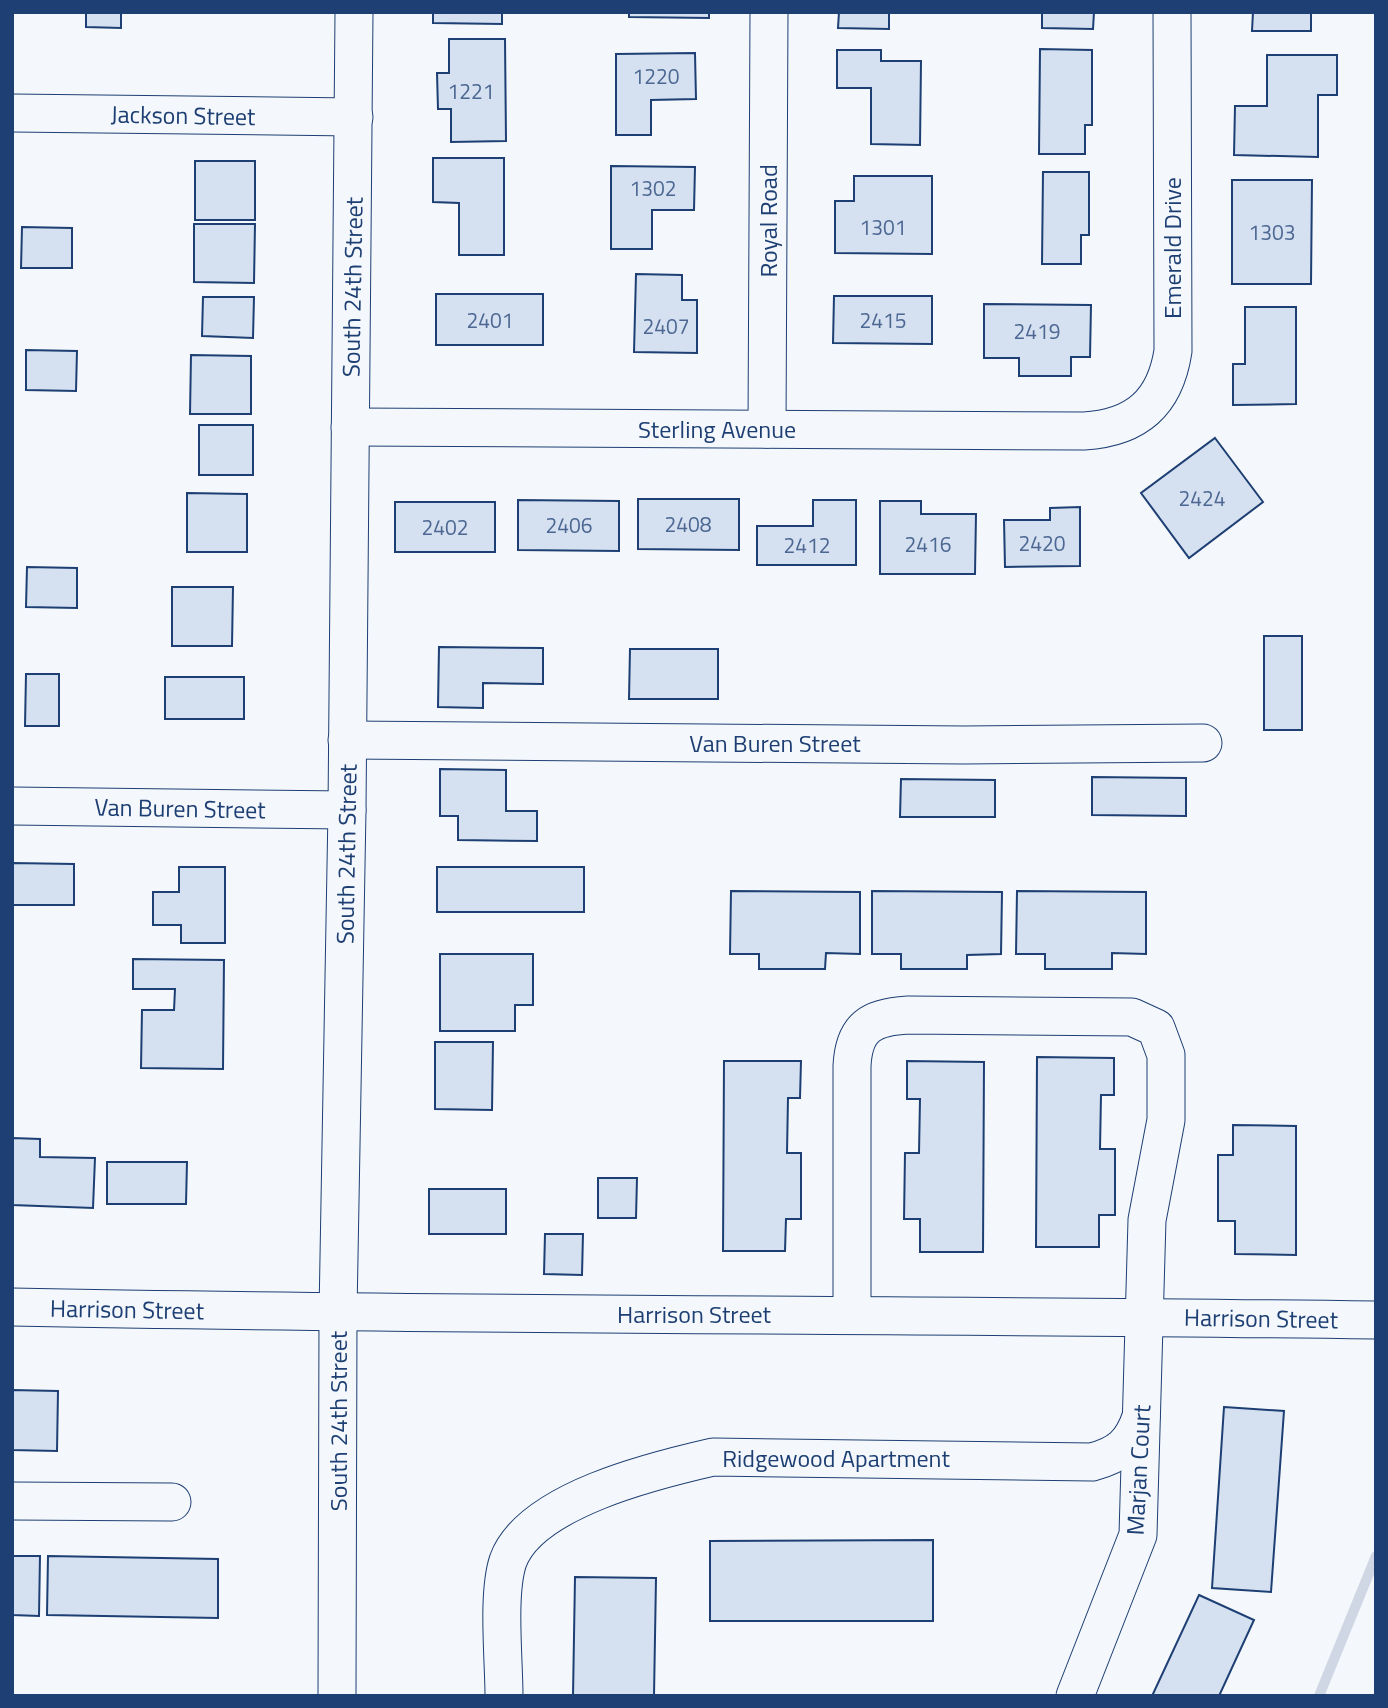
<svg xmlns="http://www.w3.org/2000/svg" width="1388" height="1708" viewBox="0 0 1388 1708" font-family="'Titillium Web',sans-serif">
	<rect width="100%" height="100%" fill="#f4f7fb"/>
	<g fill="none" stroke-linecap="round" stroke-linejoin="round">
		<!-- stream -->
		<polyline stroke="#cfd7e4" stroke-width="10" points="1319,1696 1376,1556"/>
	</g>
	<!-- building -->
	<g fill="#d5e0f0" stroke="#1d3f73" stroke-width="2">
		<polygon points="42,12 121,12 121,28 86,27 86,13"/>
		<polygon points="433,12 502,12 502,24 433,23"/>
		<polygon points="629,12 709,12 709,18 629,17"/>
		<polygon points="839,12 889,12 889,29 838,28"/>
		<polygon points="1042,12 1094,12 1093,29 1042,28"/>
		<polygon points="1253,12 1311,12 1311,31 1252,31"/>
		<polygon points="449,39 505,39 506,141 451,142 451,109 438,109 437,73 449,73"/>
		<polygon points="1040,49 1092,50 1092,125 1085,125 1085,154 1039,154"/>
		<polygon points="837,50 881,50 881,61 921,61 920,145 871,144 871,88 837,88"/>
		<polygon points="695,53 696,99 651,100 651,135 616,135 616,54"/>
		<polygon points="1267,55 1337,55 1337,95 1318,95 1318,157 1234,155 1235,106 1267,106"/>
		<polygon points="433,158 504,158 504,255 459,255 459,203 433,202"/>
		<rect x="195" y="161" width="60" height="59"/>
		<polygon points="611,166 695,167 694,210 652,210 652,249 611,249"/>
		<polygon points="1043,172 1089,172 1089,235 1081,235 1081,264 1042,264"/>
		<polygon points="854,176 932,176 932,254 835,253 835,201 854,201"/>
		<polygon points="1232,180 1312,180 1311,284 1232,284"/>
		<polygon points="194,224 255,224 254,283 194,282"/>
		<polygon points="22,227 72,228 72,268 21,268"/>
		<polygon points="636,274 682,275 682,300 697,300 697,353 634,352"/>
		<rect x="436" y="294" width="107" height="51"/>
		<polygon points="834,296 932,296 932,344 833,343"/>
		<polygon points="203,297 254,297 253,338 202,336"/>
		<polygon points="984,304 1091,305 1090,357 1071,357 1071,376 1019,376 1019,358 984,358"/>
		<polygon points="1245,307 1296,307 1296,404 1233,405 1233,364 1245,364"/>
		<polygon points="26,350 77,351 76,391 26,390"/>
		<polygon points="191,355 251,356 251,414 190,414"/>
		<rect x="199" y="425" width="54" height="50"/>
		<polygon points="1215,438 1263,502 1189,558 1141,493"/>
		<polygon points="187,493 247,494 247,552 187,552"/>
		<polygon points="638,499 739,499 739,550 638,549"/>
		<polygon points="518,500 619,501 619,551 518,550"/>
		<polygon points="813,500 856,500 856,565 757,565 757,526 813,526"/>
		<polygon points="880,501 921,501 921,514 976,514 975,574 880,574"/>
		<rect x="395" y="502" width="100" height="50"/>
		<polygon points="1080,507 1080,566 1005,567 1004,520 1050,520 1050,508"/>
		<polygon points="27,567 77,568 77,608 26,607"/>
		<polygon points="172,587 233,587 232,646 172,646"/>
		<rect x="1264" y="636" width="38" height="94"/>
		<polygon points="439,647 543,648 543,684 483,683 483,708 438,707"/>
		<polygon points="630,649 718,649 718,699 629,699"/>
		<polygon points="26,674 59,674 59,726 25,726"/>
		<rect x="165" y="677" width="79" height="42"/>
		<polygon points="440,769 506,770 506,811 537,811 537,841 458,840 458,816 440,816"/>
		<polygon points="1092,777 1186,778 1186,816 1092,815"/>
		<polygon points="901,779 995,780 995,817 900,817"/>
		<polygon points="12,863 74,864 74,905 12,905"/>
		<polygon points="179,867 225,867 225,943 181,943 181,925 153,925 153,892 179,892"/>
		<rect x="437" y="867" width="147" height="45"/>
		<polygon points="731,891 860,892 860,954 826,953 825,969 759,969 759,954 730,954"/>
		<polygon points="872,891 1002,892 1001,954 967,955 967,969 901,969 901,954 872,954"/>
		<polygon points="1017,891 1146,892 1146,954 1112,953 1112,969 1045,969 1045,954 1016,954"/>
		<polygon points="440,954 533,954 533,1005 515,1005 515,1031 440,1031"/>
		<polygon points="133,959 224,960 223,1069 141,1068 142,1010 174,1010 175,989 133,989"/>
		<polygon points="435,1042 493,1042 492,1110 435,1109"/>
		<polygon points="1037,1057 1114,1058 1114,1095 1101,1095 1100,1149 1115,1149 1115,1215 1099,1215 1099,1247 1036,1247"/>
		<polygon points="724,1061 801,1061 800,1098 788,1098 787,1153 801,1153 801,1219 786,1219 785,1251 723,1251"/>
		<polygon points="907,1061 984,1062 983,1252 920,1252 920,1219 904,1219 905,1153 919,1153 920,1099 907,1099"/>
		<polygon points="1233,1125 1296,1126 1296,1255 1235,1254 1235,1221 1218,1221 1218,1155 1233,1155"/>
		<polygon points="12,1138 40,1139 40,1157 95,1158 93,1208 12,1205"/>
		<polygon points="107,1162 187,1162 186,1204 107,1204"/>
		<polygon points="598,1178 637,1178 636,1218 598,1218"/>
		<rect x="429" y="1189" width="77" height="45"/>
		<polygon points="545,1234 583,1234 582,1275 544,1274"/>
		<polygon points="12,1390 58,1391 57,1451 12,1450"/>
		<polygon points="1224,1407 1284,1411 1271,1592 1212,1588"/>
		<polygon points="933,1540 933,1621 710,1621 710,1541"/>
		<polygon points="12,1556 40,1556 39,1616 12,1615"/>
		<polygon points="48,1556 218,1559 218,1618 47,1615"/>
		<polygon points="575,1577 656,1578 654,1696 573,1696"/>
		<polygon points="1199,1595 1254,1620 1219,1696 1152,1696"/>
	</g>
	<g fill="none" stroke-linecap="round" stroke-linejoin="round">
		<defs>
			<g id="minor">
				<polyline points="12,113 354,117"/>
				<path d="M350,427L1084,431C1136,428 1165,403 1173,351L1172,12"/>
				<polyline points="767,429 769,12"/>
				<polyline points="347,740 964,745 1203,743"/>
				<polyline points="12,806 347,810"/>
				<path d="M12,1307C467,1316 921,1314 1376,1320"/>
				<path d="M852,1315V1066C854,1027 871,1017 908,1015L1132,1017L1156,1028L1166,1055V1120L1147,1220L1138,1535L1075,1696"/>
				<polyline points="12,1501 172,1502"/>
				<polyline points="337,1696 338,1313 347,810 354,12"/>
				<path d="M504,1696C504,1660 497,1594 508,1561C530,1500 656,1470 713,1457L1092,1462C1119,1455 1132,1444 1141,1417"/>
			</g>
		</defs>
		<!-- minor casing -->
		<use href="#minor" stroke="#1d3f73" stroke-width="39"/>
		<!-- minor -->
		<use href="#minor" stroke="#f4f7fb" stroke-width="37"/>
	</g>
	<g text-anchor="middle" dominant-baseline="central" stroke-width="5" stroke-linejoin="round" paint-order="stroke">
		<!-- number labels -->
		<g font-size="21" fill="#4b6792">
			<text x="656" y="76">1220</text>
			<text x="471" y="91">1221</text>
			<text x="653" y="188">1302</text>
			<text x="883" y="227">1301</text>
			<text x="1272" y="232">1303</text>
			<text x="490" y="320">2401</text>
			<text x="883" y="320">2415</text>
			<text x="666" y="326">2407</text>
			<text x="1037" y="331">2419</text>
			<text x="1202" y="498">2424</text>
			<text x="688" y="524">2408</text>
			<text x="569" y="525">2406</text>
			<text x="445" y="527">2402</text>
			<text x="1042" y="543">2420</text>
			<text x="928" y="544">2416</text>
			<text x="807" y="545">2412</text>
		</g>
		<!-- street labels -->
		<g font-size="24" fill="#1d3f73" stroke="#f4f7fb">
			<text transform="translate(183 115) rotate(1)">Jackson Street</text>
			<text transform="translate(768 221) rotate(-90)">Royal Road</text>
			<text transform="translate(1172 248) rotate(-90)">Emerald Drive</text>
			<text transform="translate(352 287) rotate(-89)">South 24th Street</text>
			<text x="717" y="429">Sterling Avenue</text>
			<text x="775" y="743">Van Buren Street</text>
			<text transform="translate(180 808) rotate(1)">Van Buren Street</text>
			<text transform="translate(346 854) rotate(-89)">South 24th Street</text>
			<text transform="translate(127 1309) rotate(1)">Harrison Street</text>
			<text x="694" y="1314">Harrison Street</text>
			<text transform="translate(1261 1318) rotate(1)">Harrison Street</text>
			<text transform="translate(338 1421) rotate(-90)">South 24th Street</text>
			<text x="836" y="1458">Ridgewood Apartment</text>
			<text transform="translate(1138 1470) rotate(-87)">Marjan Court</text>
		</g>
	</g>
	<!-- border -->
	<rect width="1388" height="1708" fill="none" stroke="#1d3f73" stroke-width="28"/>
</svg>
